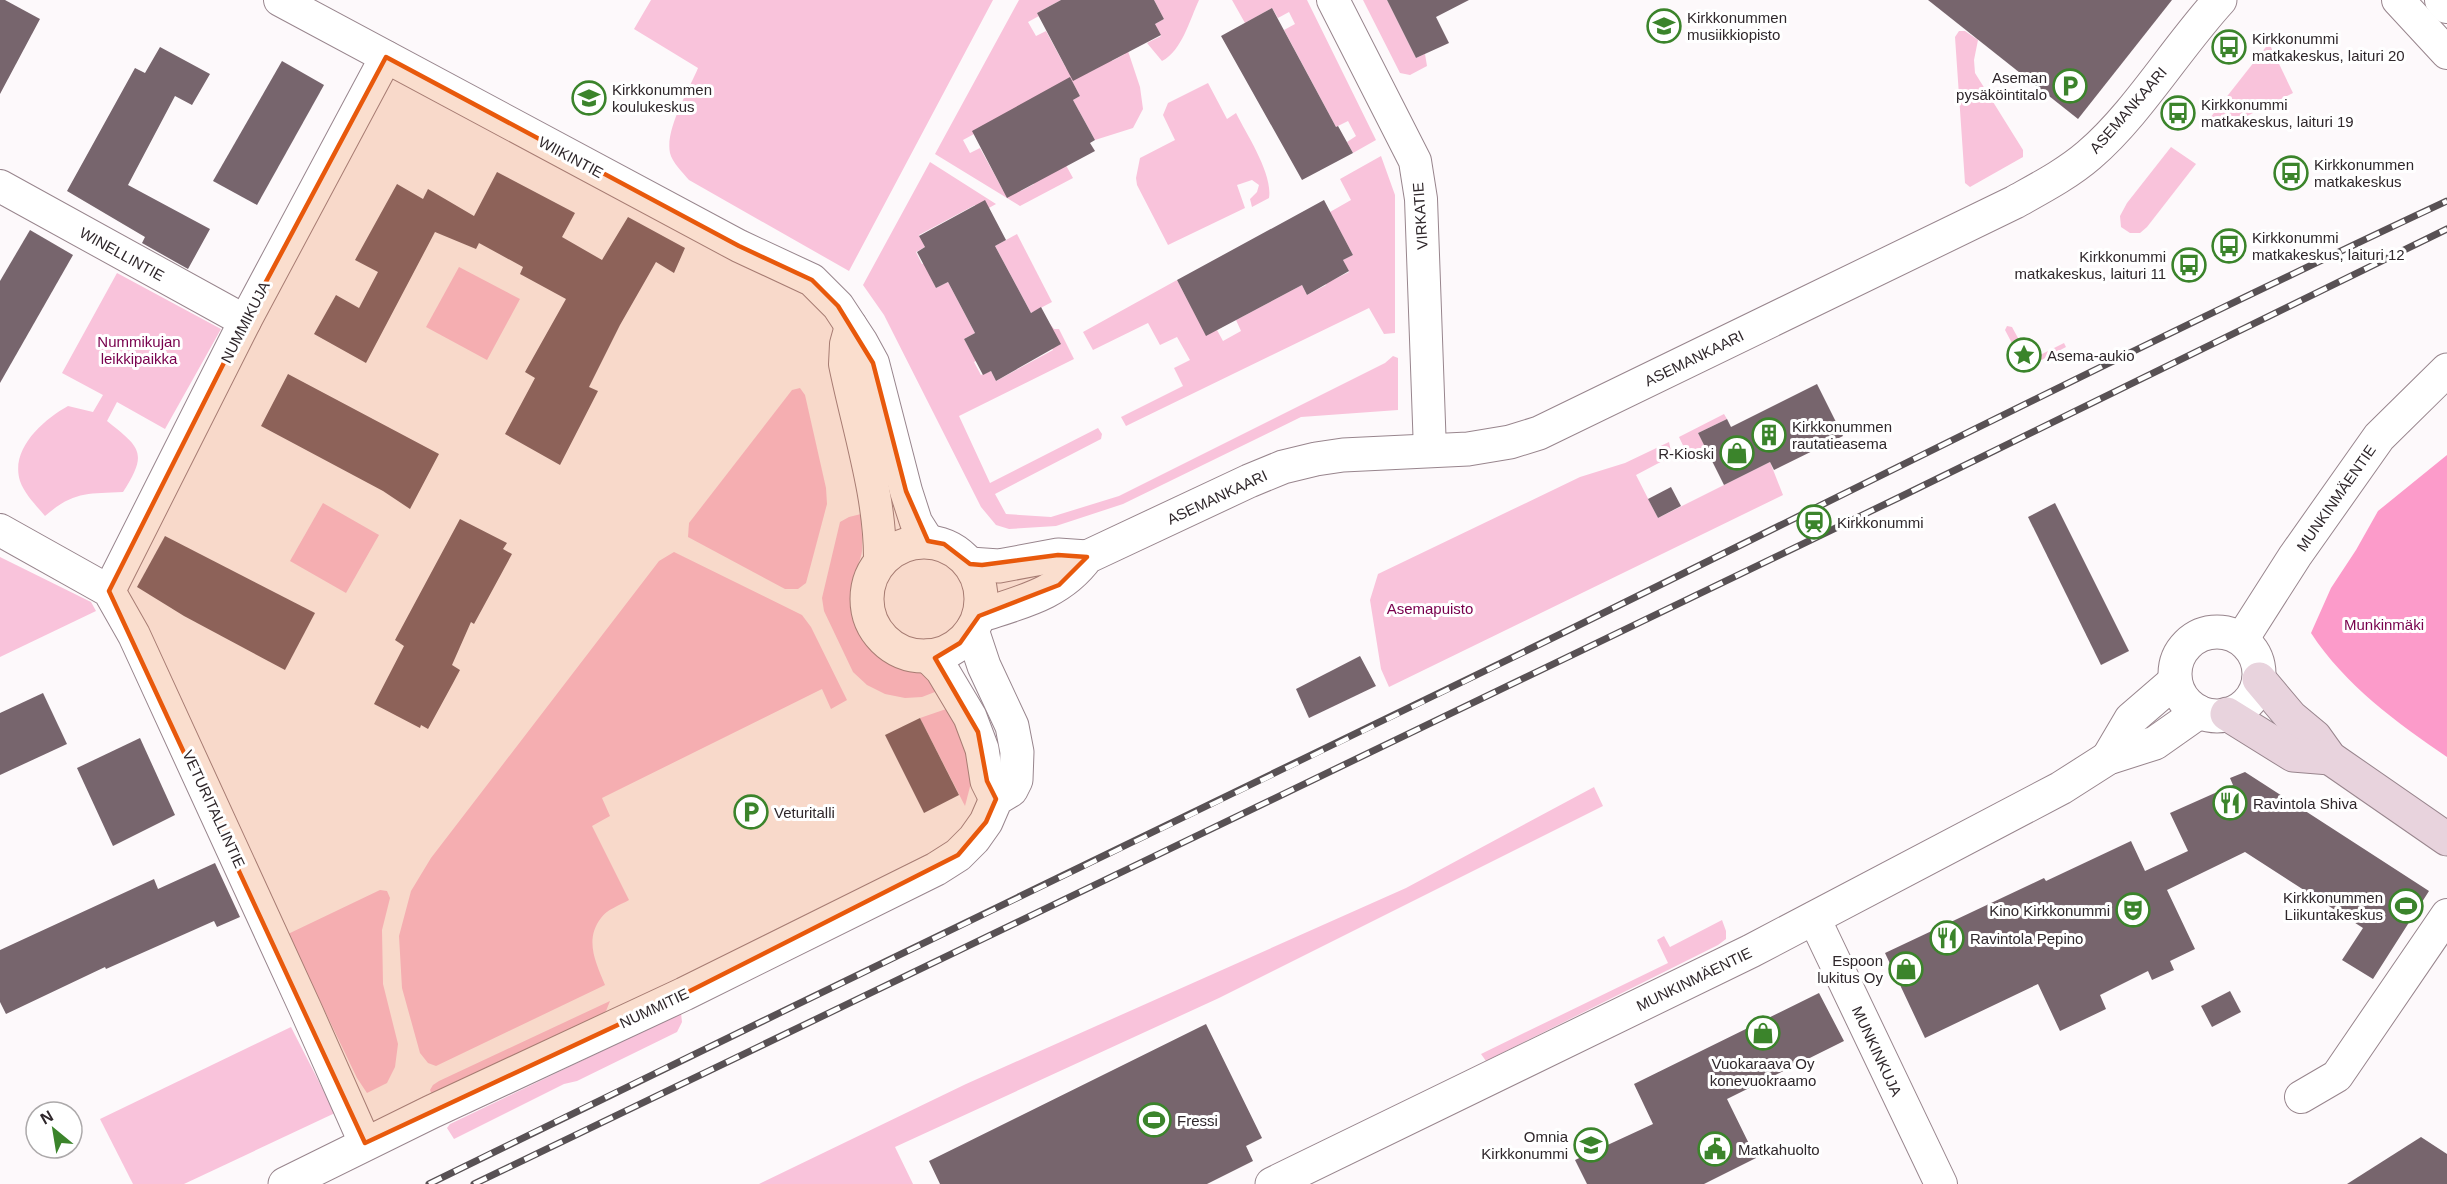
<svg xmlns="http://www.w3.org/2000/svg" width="2447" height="1184" viewBox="0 0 2447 1184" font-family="Helvetica,sans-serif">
	<rect width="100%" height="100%" fill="#fdf9fb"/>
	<!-- green -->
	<g fill="#f9c3db">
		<path d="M651,0H993L849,271L689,180C683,173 672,162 670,153C665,129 689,90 698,68L634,29Z"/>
		<polygon points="1019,0 1061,0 1037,13 1039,16 1028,22 1036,36 1046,31 1066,68 1088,73 1101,66 1105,49 1112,61 1125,54 1124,39 1140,87 1143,109 1133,128 1095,140 1073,100 1080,96 1072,81 963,140 970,153 980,148 1003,190 1021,191 1034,184 1030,175 1062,158 1073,178 1020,206 935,154"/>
		<path d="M1154,0H1199C1190,19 1182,51 1162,61L1147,43L1161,36L1155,24L1164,19Z"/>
		<polygon points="1232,0 1307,0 1376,140 1353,153 1347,142 1356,136 1348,121 1336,127 1284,30 1295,24 1289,12 1278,18 1272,8 1245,23"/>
		<polygon points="1363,0 1387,0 1416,58 1425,54 1427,66 1410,75 1400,73"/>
		<polygon points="1959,31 1965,31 1978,40 1974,60 1975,73 2023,150 2023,157 1970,187 1965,183 1955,37"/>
		<polygon points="2269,43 2293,93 2221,129 2210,118"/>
		<path d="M1208,83L1227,119L1236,113C1247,135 1273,174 1269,198L1252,207L1250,199L1257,192L1259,185L1252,180L1237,185L1245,208L1168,245L1137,185L1136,178L1140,158L1175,140L1163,115L1168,103Z"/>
		<polygon points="2171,147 2196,164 2147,227 2140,233 2130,233 2121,227 2120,216 2127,203"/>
		<polygon points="1381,156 1395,195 1395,333 1384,334 1369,308 1126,426 1121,417 1183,386 1174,368 1190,360 1177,337 1160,345 1148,323 1093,350 1083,332 1177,280 1206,335 1217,330 1223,341 1241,331 1236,320 1302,285 1307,295 1326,285 1321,273 1325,271 1331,281 1349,272 1343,260 1353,255 1330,212 1351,200 1340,179"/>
		<polygon points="930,162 996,204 980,213 975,205 919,235 925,247 916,252 922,264 933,259 930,276 936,288 948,282 975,333 964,339 970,350 985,356 974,362 981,375 991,371 996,381 1053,350 1041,328 1050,324 1054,329 1059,329 1074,359 959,416 990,483 1098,428 1102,434 1101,439 995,494 1006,514 1051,517 1119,496 1385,363 1393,356 1398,358 1398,410 1301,417 1123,504 1056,526 1009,529 996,525 981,507 884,315 863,285"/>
		<polygon points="1017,234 1052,302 1031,313 995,246"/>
		<polygon points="459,267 520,299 487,360 426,327"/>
		<path d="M117,273L221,329L165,429L117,402L107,421C141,448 148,453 123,492C87,494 74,491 45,516C36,505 25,495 20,481C10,449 43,420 68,406L93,412L103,395L62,373Z"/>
		<polygon points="2007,326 2012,327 2030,360 2064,343 2066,347 2028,367 2024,366 2005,330"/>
		<polygon points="800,388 805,395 826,488 827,504 806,583 798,589 785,589 688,537 689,523 792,390"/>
		<polygon points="1724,414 1727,419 1698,433 1710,457 1700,462 1690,460 1679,437"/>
		<polygon points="1669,442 1672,456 1636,475 1658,518 1770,462 1783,495 1389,687 1381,669 1370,600 1378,574 1580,477 1625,463"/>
		<polygon points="323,503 379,535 346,593 290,561"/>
		<path d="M861,514C861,526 863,539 862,551C861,561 854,571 852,582C846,609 861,638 882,655C903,671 919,663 940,690L922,697L905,698L885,694L867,685L853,672L824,611L822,598L840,522L849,517Z"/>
		<path d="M674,552L802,615L811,627L847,700L831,709L822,689L602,798L610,816L592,826L629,900C620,905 606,910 601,918C584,940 596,963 605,985L436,1066L428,1063L420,1053L402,988L399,936L411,891L431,858L659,561Z"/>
		<polygon points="0,557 91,602 96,611 0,657"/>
		<polygon points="952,707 973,775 965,806 920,718"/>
		<polygon points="1594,787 1603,806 1219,998 895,1147 913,1184 759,1184 966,1084 1406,888"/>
		<polygon points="380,890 387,891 390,898 382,930 383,984 398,1044 395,1067 387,1083 367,1093 357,1078 288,934"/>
		<polygon points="1722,920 1726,931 1726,939 1718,945 1486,1061 1481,1054 1668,963 1657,940 1664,936 1670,947"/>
		<polygon points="610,1001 606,1011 600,1016 432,1095 430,1090 433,1085 439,1081"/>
		<polygon points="681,1013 682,1022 677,1032 577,1081 564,1084 454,1139 447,1128 450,1124"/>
		<polygon points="291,1027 335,1113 184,1184 133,1184 100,1119"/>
	</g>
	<!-- forest -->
	<path fill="#fc9bca" d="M2447,455V757C2397,723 2344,684 2311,633L2331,588L2356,550L2378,511Z"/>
	<!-- building -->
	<g fill="#77656d">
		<polygon points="0,0 5,0 40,19 0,94"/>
		<polygon points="1061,0 1154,0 1164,19 1155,24 1161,35 1073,81 1037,13"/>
		<polygon points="1387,0 1469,0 1436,17 1449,43 1416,58"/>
		<polygon points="1928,0 2172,0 2078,119"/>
		<polygon points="1272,8 1336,127 1338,126 1353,153 1302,180 1221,36"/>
		<polygon points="160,47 210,74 192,105 175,96 128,185 210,229 188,269 142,243 145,237 67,191 135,68 145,73"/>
		<polygon points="282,61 324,85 257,205 213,181"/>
		<polygon points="1070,77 1080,96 1073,100 1095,140 1090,143 1095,151 1007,198 972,131"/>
		<polygon points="497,172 575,213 562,237 602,260 628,217 685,248 674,273 656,262 620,325 589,387 598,391 560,465 505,434 535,378 525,372 566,299 520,274 523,267 479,243 476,249 435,232 366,363 314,334 336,295 359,308 378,272 355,260 397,184 423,199 428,189 474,216"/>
		<polygon points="985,200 1006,240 995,246 1031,313 1041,307 1061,344 996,381 991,371 983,375 964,339 975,333 948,282 936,288 917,252 925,247 919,236"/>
		<polygon points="1324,200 1353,255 1343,260 1349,271 1307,295 1302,285 1206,336 1177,280"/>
		<polygon points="30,230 73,255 0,383 0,281"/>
		<polygon points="288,374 439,454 410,509 383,491 261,426"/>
		<polygon points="1817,384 1843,436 1774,470 1770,462 1724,485 1698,433 1727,419 1731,427"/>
		<polygon points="1671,487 1681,506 1658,518 1648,499"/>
		<polygon points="2055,503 2129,651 2101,665 2028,517"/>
		<polygon points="460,519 507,543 503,549 512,554 474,624 471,622 452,665 460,670 452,685 428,729 421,725 420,728 374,704 404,646 395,640"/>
		<polygon points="165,536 315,613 285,670 184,616 137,587"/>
		<polygon points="1360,656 1376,686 1309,718 1296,689"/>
		<polygon points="43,693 67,744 0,775 0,713"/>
		<polygon points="920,718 959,795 924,813 885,735"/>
		<polygon points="140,738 175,815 113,846 77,768"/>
		<polygon points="2245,772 2429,891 2373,979 2342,960 2363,928 2245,852 2167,890 2195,949 2170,961 2174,970 2152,980 2148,971 2100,995 2106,1009 2060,1031 2038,984 1925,1038 1885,953 2044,878 2046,881 2131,841 2145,871 2188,851 2170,813 2233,785 2230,778"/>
		<polygon points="215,863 240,917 217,927 214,921 106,969 105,967 6,1014 0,1002 0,950 154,879 158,889"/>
		<polygon points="2230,991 2241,1012 2212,1027 2201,1006"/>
		<polygon points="1819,993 1844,1041 1727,1099 1756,1158 1704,1184 1587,1184 1575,1160 1653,1124 1634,1084"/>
		<polygon points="1206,1024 1262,1138 1246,1146 1253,1161 1207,1184 940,1184 929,1161"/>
		<polygon points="2421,1137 2447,1154 2447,1184 2347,1184"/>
	</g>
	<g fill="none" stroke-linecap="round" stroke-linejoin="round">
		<defs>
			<g id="minor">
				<polyline points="280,0 739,246 812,280 838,306 861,341 873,363 906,491 916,522 928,541"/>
				<polyline points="1333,0 1415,161 1421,199 1430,451"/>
				<polyline points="2398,0 2447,53"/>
				<polyline points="2441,0 2447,7"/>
				<polyline points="0,186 245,321"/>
				<path d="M851,326L846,344L845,364C858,428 881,497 880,562"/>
				<polyline points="0,530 109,591 134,635 306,1010 365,1143"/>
				<polyline points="109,591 245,321 386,57"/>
				<polyline points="1814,918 1941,1184"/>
				<polyline points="2301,1097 2337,1076 2447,915"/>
			</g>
			<g id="tertiary">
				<circle cx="924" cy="599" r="57"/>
				<polyline points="970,564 999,566 1058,555 1087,557"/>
				<path d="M979,616C1021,602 1060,594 1087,557L1249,481L1283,467L1316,459L1343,455L1468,449L1510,442L1539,433L2015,202C2040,188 2067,174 2089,155C2137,114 2176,48 2220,0"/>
				<circle cx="2217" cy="674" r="42"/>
				<polyline points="2242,639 2295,556 2379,437 2447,370"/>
				<polyline points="928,656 942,670 970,717 982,749 987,781 996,799"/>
				<polyline points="2108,758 2131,719 2175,681"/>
				<polyline points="285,1184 431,1112 684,994 936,869 958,855 974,839 986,822 996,799 1011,790 1016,780 1017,752 1012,726 984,666 972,630"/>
				<polyline points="1272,1184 1751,951 2061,788 2108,758 2155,743 2199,712"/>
			</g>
			<g id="secondary">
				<polyline points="2259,679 2291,717 2315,737 2330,758 2447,839"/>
				<polyline points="2227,714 2293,755 2330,758"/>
			</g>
		</defs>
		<!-- minor casing -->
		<use href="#minor" stroke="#98858d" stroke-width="34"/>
		<!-- tertiary casing -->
		<use href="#tertiary" stroke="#98858d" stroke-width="35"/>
		<!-- secondary casing -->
		<use href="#secondary" stroke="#98858d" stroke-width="35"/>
		<!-- minor -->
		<use href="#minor" stroke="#fff" stroke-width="32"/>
		<!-- tertiary -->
		<use href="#tertiary" stroke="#fff" stroke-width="33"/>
		<!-- secondary -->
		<use href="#secondary" stroke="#e8d3dd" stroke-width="33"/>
		<defs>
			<g id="rail">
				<path d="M429,1184C810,996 1195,815 1575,627C1865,484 2154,338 2447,201"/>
				<polyline points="474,1184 1900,497 2447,229"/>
			</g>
		</defs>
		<!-- rail casing -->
		<use href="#rail" stroke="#585154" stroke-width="7"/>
		<!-- rail -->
		<use href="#rail" stroke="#fff" stroke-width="4.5" stroke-dasharray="14" stroke-linecap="butt"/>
	</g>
	<!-- marked area -->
	<path fill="#e8590c" fill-opacity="0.2" stroke="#e8590c" stroke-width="4.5" stroke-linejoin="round" d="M386,57L739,246L812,280L838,306L873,363L906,491L928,541L944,544L970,564L982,565L1058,555L1087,557L1059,585L979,616L960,643L935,658L978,732L987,781L996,799L986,822L958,855L684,994L365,1143L109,591L245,321Z"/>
	<!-- icons -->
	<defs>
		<symbol id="university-ring" viewBox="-11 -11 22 22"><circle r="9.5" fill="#fff" stroke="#3b842b" stroke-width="1.5"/><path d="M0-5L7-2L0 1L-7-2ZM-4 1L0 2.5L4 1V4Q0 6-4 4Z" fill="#3b842b"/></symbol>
		<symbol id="bus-ring" viewBox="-11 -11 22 22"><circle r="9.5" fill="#fff" stroke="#3b842b" stroke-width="1.5"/><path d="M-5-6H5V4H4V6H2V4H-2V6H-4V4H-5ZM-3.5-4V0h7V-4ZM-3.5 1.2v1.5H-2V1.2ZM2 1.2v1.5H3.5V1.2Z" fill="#3b842b"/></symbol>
		<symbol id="parking-ring" viewBox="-11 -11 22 22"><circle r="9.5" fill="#fff" stroke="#3b842b" stroke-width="1.5"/><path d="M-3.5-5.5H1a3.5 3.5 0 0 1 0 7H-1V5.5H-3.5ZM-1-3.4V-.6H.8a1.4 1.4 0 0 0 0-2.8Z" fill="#3b842b"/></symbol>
		<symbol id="school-ring" viewBox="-11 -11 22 22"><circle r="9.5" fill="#fff" stroke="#3b842b" stroke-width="1.5"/><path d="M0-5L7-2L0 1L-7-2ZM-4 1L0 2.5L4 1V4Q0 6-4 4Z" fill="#3b842b"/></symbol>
		<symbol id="sight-ring" viewBox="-11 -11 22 22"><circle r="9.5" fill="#fff" stroke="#3b842b" stroke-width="1.5"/><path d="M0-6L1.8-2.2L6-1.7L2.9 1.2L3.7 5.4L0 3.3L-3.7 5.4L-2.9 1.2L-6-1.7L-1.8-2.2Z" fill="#3b842b"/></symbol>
		<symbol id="building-ring" viewBox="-11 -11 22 22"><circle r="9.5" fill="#fff" stroke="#3b842b" stroke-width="1.5"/><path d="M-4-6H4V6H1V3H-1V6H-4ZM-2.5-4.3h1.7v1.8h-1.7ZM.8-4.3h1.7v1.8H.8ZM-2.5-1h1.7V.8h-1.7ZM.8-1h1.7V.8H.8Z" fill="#3b842b"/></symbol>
		<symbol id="shop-ring" viewBox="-11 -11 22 22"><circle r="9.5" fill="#fff" stroke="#3b842b" stroke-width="1.5"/><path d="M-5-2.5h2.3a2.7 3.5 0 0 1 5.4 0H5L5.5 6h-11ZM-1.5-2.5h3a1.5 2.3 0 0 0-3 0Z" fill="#3b842b"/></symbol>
		<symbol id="station-ring" viewBox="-11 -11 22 22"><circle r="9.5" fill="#fff" stroke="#3b842b" stroke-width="1.5"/><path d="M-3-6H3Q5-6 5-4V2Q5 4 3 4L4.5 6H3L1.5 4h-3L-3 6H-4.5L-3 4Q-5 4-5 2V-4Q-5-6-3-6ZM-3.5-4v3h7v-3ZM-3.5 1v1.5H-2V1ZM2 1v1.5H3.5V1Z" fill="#3b842b"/></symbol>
		<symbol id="restaurant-ring" viewBox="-11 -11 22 22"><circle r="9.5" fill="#fff" stroke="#3b842b" stroke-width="1.5"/><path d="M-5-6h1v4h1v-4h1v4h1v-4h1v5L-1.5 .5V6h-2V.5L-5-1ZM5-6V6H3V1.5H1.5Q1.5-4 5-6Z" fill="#3b842b"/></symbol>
		<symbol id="stadium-ring" viewBox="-11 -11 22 22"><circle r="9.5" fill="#fff" stroke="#3b842b" stroke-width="1.5"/><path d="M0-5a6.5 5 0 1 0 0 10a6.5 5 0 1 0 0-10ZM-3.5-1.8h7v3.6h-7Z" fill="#3b842b"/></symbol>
		<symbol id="theatre-ring" viewBox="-11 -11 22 22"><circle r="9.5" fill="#fff" stroke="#3b842b" stroke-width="1.5"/><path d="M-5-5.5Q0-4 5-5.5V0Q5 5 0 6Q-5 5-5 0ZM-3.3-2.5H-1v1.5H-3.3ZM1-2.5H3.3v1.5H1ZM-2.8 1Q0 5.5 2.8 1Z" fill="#3b842b"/></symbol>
		<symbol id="civic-ring" viewBox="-11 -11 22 22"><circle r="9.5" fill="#fff" stroke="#3b842b" stroke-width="1.5"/><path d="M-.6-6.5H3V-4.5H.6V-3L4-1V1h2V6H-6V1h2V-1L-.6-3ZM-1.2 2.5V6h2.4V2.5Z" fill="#3b842b"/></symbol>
	</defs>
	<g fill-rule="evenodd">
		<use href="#university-ring" x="1645" y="7" width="38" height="38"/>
		<use href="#bus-ring" x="2210" y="28" width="38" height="38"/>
		<use href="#parking-ring" x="2051" y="67" width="38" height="38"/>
		<use href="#school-ring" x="570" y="79" width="38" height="38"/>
		<use href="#bus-ring" x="2159" y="94" width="38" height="38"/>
		<use href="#bus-ring" x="2272" y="154" width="38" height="38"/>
		<use href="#bus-ring" x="2210" y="227" width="38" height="38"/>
		<use href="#bus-ring" x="2170" y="246" width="38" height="38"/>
		<use href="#sight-ring" x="2005" y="336" width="38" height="38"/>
		<use href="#building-ring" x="1750" y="416" width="38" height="38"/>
		<use href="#shop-ring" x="1718" y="434" width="38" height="38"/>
		<use href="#station-ring" x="1795" y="503" width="38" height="38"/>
		<use href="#restaurant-ring" x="2211" y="784" width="38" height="38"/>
		<use href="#parking-ring" x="732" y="793" width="38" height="38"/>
		<use href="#stadium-ring" x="2387" y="887" width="38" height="38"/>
		<use href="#theatre-ring" x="2114" y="891" width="38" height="38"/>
		<use href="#restaurant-ring" x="1928" y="919" width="38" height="38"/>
		<use href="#shop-ring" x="1887" y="950" width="38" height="38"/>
		<use href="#shop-ring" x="1744" y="1014" width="38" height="38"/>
		<use href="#stadium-ring" x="1135" y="1101" width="38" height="38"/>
		<use href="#school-ring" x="1572" y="1126" width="38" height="38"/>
		<use href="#civic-ring" x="1696" y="1130" width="38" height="38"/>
	</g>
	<g text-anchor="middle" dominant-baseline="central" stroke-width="6" stroke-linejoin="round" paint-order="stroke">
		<!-- poi labels -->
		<g font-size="15" fill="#2f272b" stroke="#fff" text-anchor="start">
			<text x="1687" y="17">Kirkkonummen<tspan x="1687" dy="17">musiikkiopisto</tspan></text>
			<text x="2252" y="38">Kirkkonummi<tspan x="2252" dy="17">matkakeskus, laituri 20</tspan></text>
			<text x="2047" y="77" text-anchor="end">Aseman<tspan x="2047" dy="17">pysäköintitalo</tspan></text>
			<text x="612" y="89">Kirkkonummen<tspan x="612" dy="17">koulukeskus</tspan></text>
			<text x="2201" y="104">Kirkkonummi<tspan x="2201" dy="17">matkakeskus, laituri 19</tspan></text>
			<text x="2314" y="164">Kirkkonummen<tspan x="2314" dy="17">matkakeskus</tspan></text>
			<text x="2252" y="237">Kirkkonummi<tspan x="2252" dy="17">matkakeskus, laituri 12</tspan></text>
			<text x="2166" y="256" text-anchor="end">Kirkkonummi<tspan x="2166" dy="17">matkakeskus, laituri 11</tspan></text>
			<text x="2047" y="355">Asema-aukio</text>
			<text x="1792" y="426">Kirkkonummen<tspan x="1792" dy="17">rautatieasema</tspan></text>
			<text x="1714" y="453" text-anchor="end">R-Kioski</text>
			<text x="1837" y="522">Kirkkonummi</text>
			<text x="2253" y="803">Ravintola Shiva</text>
			<text x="774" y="812">Veturitalli</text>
			<text x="2383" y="897" text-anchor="end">Kirkkonummen<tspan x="2383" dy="17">Liikuntakeskus</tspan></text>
			<text x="2110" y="910" text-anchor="end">Kino Kirkkonummi</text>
			<text x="1970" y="938">Ravintola Pepino</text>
			<text x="1883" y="960" text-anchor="end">Espoon<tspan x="1883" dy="17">lukitus Oy</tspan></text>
			<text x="1763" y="1063" text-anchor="middle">Vuokaraava Oy<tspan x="1763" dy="17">konevuokraamo</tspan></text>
			<text x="1177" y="1120">Fressi</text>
			<text x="1568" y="1136" text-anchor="end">Omnia<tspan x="1568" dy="17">Kirkkonummi</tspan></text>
			<text x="1738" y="1149">Matkahuolto</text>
		</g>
		<!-- street labels -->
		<g font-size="15" fill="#2f272b" stroke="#fff">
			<text transform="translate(2128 110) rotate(-49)">ASEMANKAARI</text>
			<text transform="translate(571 157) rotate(28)">WIIKINTIE</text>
			<text transform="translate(1420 216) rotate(-94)">VIRKATIE</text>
			<text transform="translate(122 254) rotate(29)">WINELLINTIE</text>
			<text transform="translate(245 322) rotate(-63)">NUMMIKUJA</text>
			<text transform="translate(1694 358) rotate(-26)">ASEMANKAARI</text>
			<text transform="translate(1217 497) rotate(-25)">ASEMANKAARI</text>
			<text transform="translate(2336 498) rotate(-55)">MUNKINMÄENTIE</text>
			<text transform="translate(214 809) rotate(65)">VETURITALLINTIE</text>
			<text transform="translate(1694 979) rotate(-26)">MUNKINMÄENTIE</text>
			<text transform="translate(654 1008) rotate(-25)">NUMMITIE</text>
			<text transform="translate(1877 1051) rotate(65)">MUNKINKUJA</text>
		</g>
		<!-- park labels -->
		<g font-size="15" fill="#78004d" stroke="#fff">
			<text x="139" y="341">Nummikujan<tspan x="139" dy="17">leikkipaikka</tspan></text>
			<text x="1430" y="608">Asemapuisto</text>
			<text x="2384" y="624">Munkinmäki</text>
		</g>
	</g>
	<!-- north arrow -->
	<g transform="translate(54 1130) rotate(330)"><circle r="28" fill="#ffffff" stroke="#aca9aa" stroke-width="1.5"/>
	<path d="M0-4.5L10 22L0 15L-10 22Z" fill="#3b842b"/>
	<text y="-9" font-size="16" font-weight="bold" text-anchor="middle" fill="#2f272b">N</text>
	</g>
</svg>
